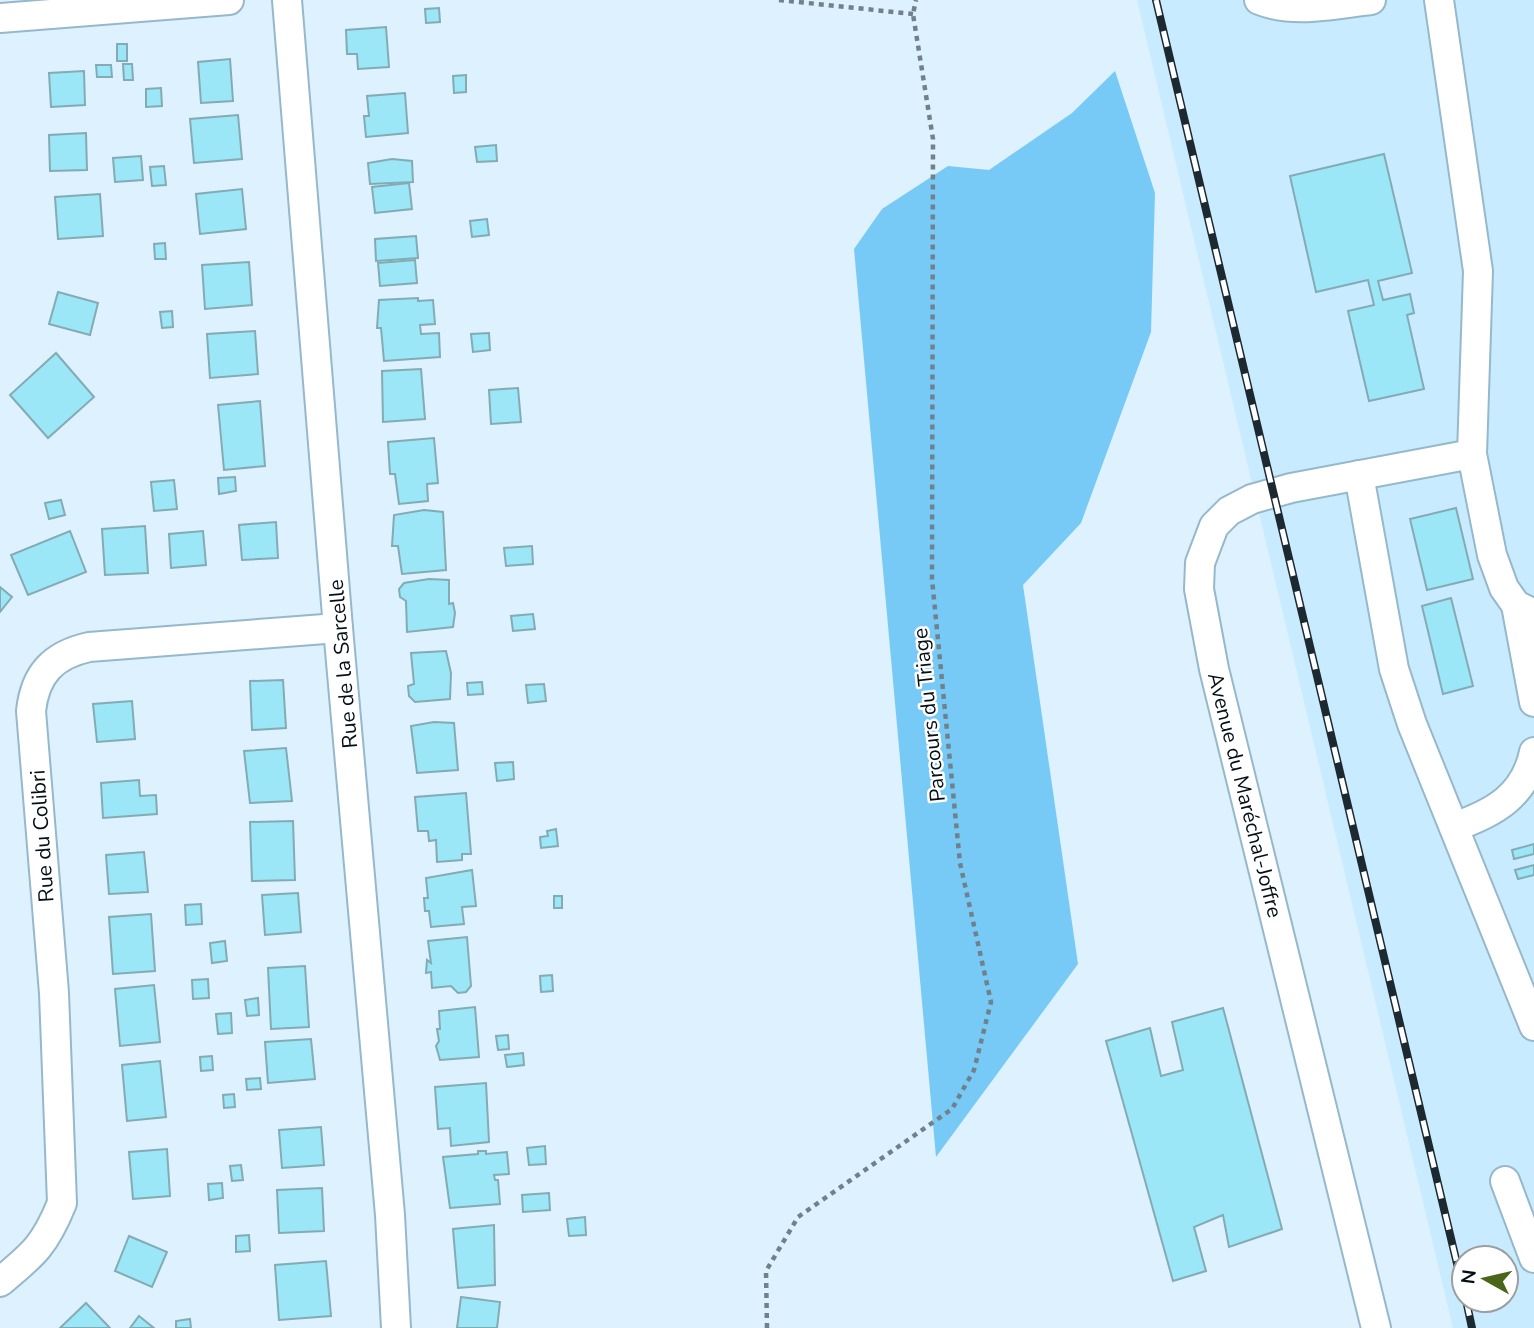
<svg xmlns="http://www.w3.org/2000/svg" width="1534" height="1328" viewBox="0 0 1534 1328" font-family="'Nunito Sans',sans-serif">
	<rect width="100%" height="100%" fill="#ddf1fe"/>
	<!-- built -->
	<path fill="#c9ebff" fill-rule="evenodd" d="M1137,0H1534V1328H1453ZM1464,1258H1506V1300H1464Z"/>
	<!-- forest -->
	<polygon fill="#77caf6" points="1115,71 1155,193 1151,332 1081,523 1023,585 1078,964 936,1157 854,249 882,209 948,166 989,170 1072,113"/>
	<!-- building -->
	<g fill="#9ce7f7" stroke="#83abb4" stroke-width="2">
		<polygon points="439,8 440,22 426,23 425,9"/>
		<polygon points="386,27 389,67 358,69 357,54 347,54 346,30"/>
		<rect x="117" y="44" width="10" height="17"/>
		<polygon points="230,59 233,101 201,103 198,62"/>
		<polygon points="123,64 132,64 133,80 124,80"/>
		<polygon points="96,65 111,65 112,77 97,77"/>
		<polygon points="84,71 85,105 51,107 49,73"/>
		<polygon points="466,75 466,92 454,93 453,76"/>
		<polygon points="161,88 162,106 146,107 146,89"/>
		<polygon points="405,93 408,133 366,137 364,116 369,116 367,96"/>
		<polygon points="238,115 242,159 194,163 190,119"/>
		<polygon points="86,133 87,170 50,171 49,135"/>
		<polygon points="496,145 497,161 477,162 475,147"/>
		<polygon points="1384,154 1412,273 1378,281 1383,300 1410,294 1414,313 1407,315 1424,389 1369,401 1348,311 1374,305 1368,280 1316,292 1290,176"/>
		<polygon points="141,156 143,180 115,182 113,158"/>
		<polygon points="392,159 412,161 413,182 370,184 368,163"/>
		<polygon points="164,166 166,185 152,186 150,167"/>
		<polygon points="409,183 412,209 375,213 372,187"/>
		<polygon points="242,189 246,229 200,234 196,194"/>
		<polygon points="100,194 103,236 58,239 55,197"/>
		<polygon points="487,219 489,235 472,237 470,221"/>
		<polygon points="416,236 418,258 376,261 375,239"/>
		<polygon points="165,243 166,259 155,259 154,244"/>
		<polygon points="415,260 417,283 380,286 378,263"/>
		<polygon points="249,262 252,305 205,309 202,265"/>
		<polygon points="58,292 98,303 90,335 49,324"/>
		<polygon points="418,298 418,301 433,300 435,324 420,325 421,334 439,333 440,357 384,361 381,328 377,328 379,300"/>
		<polygon points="172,311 173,327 162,328 160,312"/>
		<polygon points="255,331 258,374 210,378 207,334"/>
		<polygon points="489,333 490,350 473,352 471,334"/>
		<polygon points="56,353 94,397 48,438 10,395"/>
		<polygon points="421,369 425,419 383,422 382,371"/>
		<polygon points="518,388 521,422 491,424 489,390"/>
		<polygon points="260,401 265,466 224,470 218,405"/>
		<polygon points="434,438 438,483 427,484 428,501 399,504 395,474 390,474 388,442"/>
		<polygon points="235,477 236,491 219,494 218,478"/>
		<polygon points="174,480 177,509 154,511 151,482"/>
		<polygon points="61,500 65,515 49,519 45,503"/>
		<polygon points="1456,508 1473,579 1427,590 1410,519"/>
		<polygon points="424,510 443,512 446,570 402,574 398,546 392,546 394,515"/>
		<polygon points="276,522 278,558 242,560 239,525"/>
		<polygon points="145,526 148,573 105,575 102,529"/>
		<polygon points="70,531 86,572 28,595 11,555"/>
		<polygon points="203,531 206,565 171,568 169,534"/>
		<polygon points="532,546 533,564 506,566 504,548"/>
		<polygon points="429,579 449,580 449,604 453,603 455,613 453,627 407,632 406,601 400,597 399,589 404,583"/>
		<polygon points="0,587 12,597 0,612"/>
		<polygon points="1451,598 1473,686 1443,694 1422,606"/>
		<polygon points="533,614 535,629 513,631 511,616"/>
		<polygon points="446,651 451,673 450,699 415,702 409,696 408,686 414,684 411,653"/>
		<polygon points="283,680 286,728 252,730 250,681"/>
		<polygon points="482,682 483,694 468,695 467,683"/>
		<polygon points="544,684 546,701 528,703 526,685"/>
		<polygon points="132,701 135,739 97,742 93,704"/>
		<polygon points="434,722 454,723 458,770 417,773 411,726"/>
		<polygon points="286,748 292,801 250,803 244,751"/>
		<polygon points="513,762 514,779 497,781 495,763"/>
		<polygon points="139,780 140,796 156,795 157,814 103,818 101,783"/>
		<polygon points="466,793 471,854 462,854 462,860 437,862 436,840 429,841 428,831 418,831 415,797"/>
		<polygon points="293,821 295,880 252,881 250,822"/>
		<polygon points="556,829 558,846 541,848 540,837 548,836 547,831"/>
		<polygon points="1534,844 1534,854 1514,859 1512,850"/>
		<polygon points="144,852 148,892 109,894 106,855"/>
		<polygon points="1534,865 1534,875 1518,879 1515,870"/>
		<polygon points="472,870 476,906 462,907 464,924 431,927 429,911 425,911 424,898 428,898 426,878"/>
		<polygon points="298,893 301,932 265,935 262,895"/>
		<rect x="554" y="896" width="8" height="12"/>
		<polygon points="201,904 202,924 186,925 185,905"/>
		<polygon points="151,914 155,971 113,974 109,917"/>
		<polygon points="467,937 471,986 466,992 458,993 451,986 432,988 431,972 426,973 427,960 431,963 428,941"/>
		<polygon points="225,941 227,961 212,963 210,943"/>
		<polygon points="305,966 309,1027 271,1029 268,968"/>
		<polygon points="552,975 553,991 541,992 540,976"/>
		<polygon points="208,979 209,998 193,999 192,980"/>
		<polygon points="154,985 160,1042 120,1046 115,989"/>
		<polygon points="258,998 259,1015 247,1016 245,1000"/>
		<polygon points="475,1007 479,1057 440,1060 436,1046 439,1041 437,1029 440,1029 439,1011"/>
		<polygon points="1223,1008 1282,1229 1229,1247 1223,1215 1194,1227 1206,1271 1173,1281 1106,1041 1150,1028 1161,1076 1183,1070 1172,1022"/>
		<polygon points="231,1013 232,1033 218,1034 216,1014"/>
		<polygon points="508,1035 509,1049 498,1050 496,1036"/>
		<polygon points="311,1039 315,1079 268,1083 265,1042"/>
		<polygon points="523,1053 524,1065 507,1067 505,1055"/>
		<polygon points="212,1056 213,1070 201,1071 200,1057"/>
		<polygon points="160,1061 166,1117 127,1121 122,1065"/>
		<polygon points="260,1078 261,1089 247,1090 246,1079"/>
		<polygon points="486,1083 489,1142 451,1146 450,1128 438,1129 435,1087"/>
		<polygon points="234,1094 235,1107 224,1108 223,1095"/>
		<polygon points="321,1127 324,1165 282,1168 279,1130"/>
		<polygon points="545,1146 546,1164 529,1165 527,1148"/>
		<polygon points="167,1149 170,1196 133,1199 129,1152"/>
		<polygon points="478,1151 486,1151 486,1154 507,1152 509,1174 494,1175 495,1180 498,1180 500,1204 450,1208 443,1157 478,1154"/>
		<polygon points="241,1165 243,1180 232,1181 230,1166"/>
		<polygon points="222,1183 223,1198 209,1200 208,1184"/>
		<polygon points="322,1188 324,1231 279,1233 277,1190"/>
		<polygon points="549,1193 550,1210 523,1212 522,1195"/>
		<polygon points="585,1217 586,1235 569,1236 567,1219"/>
		<polygon points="494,1225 495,1285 458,1288 453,1229"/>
		<polygon points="249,1235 250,1251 236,1252 236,1236"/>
		<polygon points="129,1236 167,1252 152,1287 115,1271"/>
		<polygon points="326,1261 331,1316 279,1320 275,1265"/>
		<polygon points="461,1297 500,1302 497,1328 457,1328"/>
		<polygon points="86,1303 110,1328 60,1328"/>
		<polygon points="139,1316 154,1328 130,1328"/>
		<polygon points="190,1319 191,1328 176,1328 176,1321"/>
	</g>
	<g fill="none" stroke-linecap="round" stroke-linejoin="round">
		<defs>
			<g id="minor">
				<polyline points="287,0 338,628 390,1215 396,1328"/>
				<path d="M1259,0C1294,14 1334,4 1371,0"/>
				<polyline points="1439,0 1478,271 1472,454 1492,555 1504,588 1516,605 1534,614"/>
				<polyline points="0,18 229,0"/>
				<polyline points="1359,475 1394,669 1412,724 1534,1026"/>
				<polyline points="1516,605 1534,702"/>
				<path d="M1454,827C1494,813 1525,796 1534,752"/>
				<polyline points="1505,1181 1534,1258"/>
				<path d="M0,1282C34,1254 45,1245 62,1203L54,993L31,711C35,674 53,655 89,647L338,628"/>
				<polyline points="1376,1328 1214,669 1199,589 1200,563 1214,526 1229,511 1252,499 1291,488 1472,454"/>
			</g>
		</defs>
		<!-- minor casing -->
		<use href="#minor" stroke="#96b8cb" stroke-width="32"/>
		<!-- path -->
		<g stroke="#71818b" stroke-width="4.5" stroke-dasharray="5 5" stroke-linecap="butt">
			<polyline points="779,0 913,14"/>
			<polyline points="767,1328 766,1271 798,1217 952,1109 974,1070 991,1002 960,863 932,579 933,139 913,14 916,0"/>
		</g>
		<!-- minor -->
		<use href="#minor" stroke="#fff" stroke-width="28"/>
		<defs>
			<g id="rail">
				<polyline points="1156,0 1464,1293"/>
				<polyline points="1466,1300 1472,1328"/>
			</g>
		</defs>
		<!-- rail casing -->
		<use href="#rail" stroke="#1d2931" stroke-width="8"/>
		<!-- rail -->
		<use href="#rail" stroke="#fff" stroke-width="5" stroke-dasharray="16" stroke-linecap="butt"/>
	</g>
	<g text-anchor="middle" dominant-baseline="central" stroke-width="5" stroke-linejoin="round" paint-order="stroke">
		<!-- street labels -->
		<g font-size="21" fill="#030e15" stroke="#fff">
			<text transform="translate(343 664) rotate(-95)">Rue de la Sarcelle</text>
			<text transform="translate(929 715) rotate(-96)">Parcours du Triage</text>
			<text transform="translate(1245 795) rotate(76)">Avenue du Maréchal-Joffre</text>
			<text transform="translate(42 836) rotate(-94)">Rue du Colibri</text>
		</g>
	</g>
	<!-- north arrow -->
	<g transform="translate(1485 1279) rotate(278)"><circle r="33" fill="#ffffff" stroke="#9a9fa1" stroke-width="2"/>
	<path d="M0-5L12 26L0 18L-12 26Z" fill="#4a6619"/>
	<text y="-10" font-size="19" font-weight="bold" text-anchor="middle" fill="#030e15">N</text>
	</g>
</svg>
